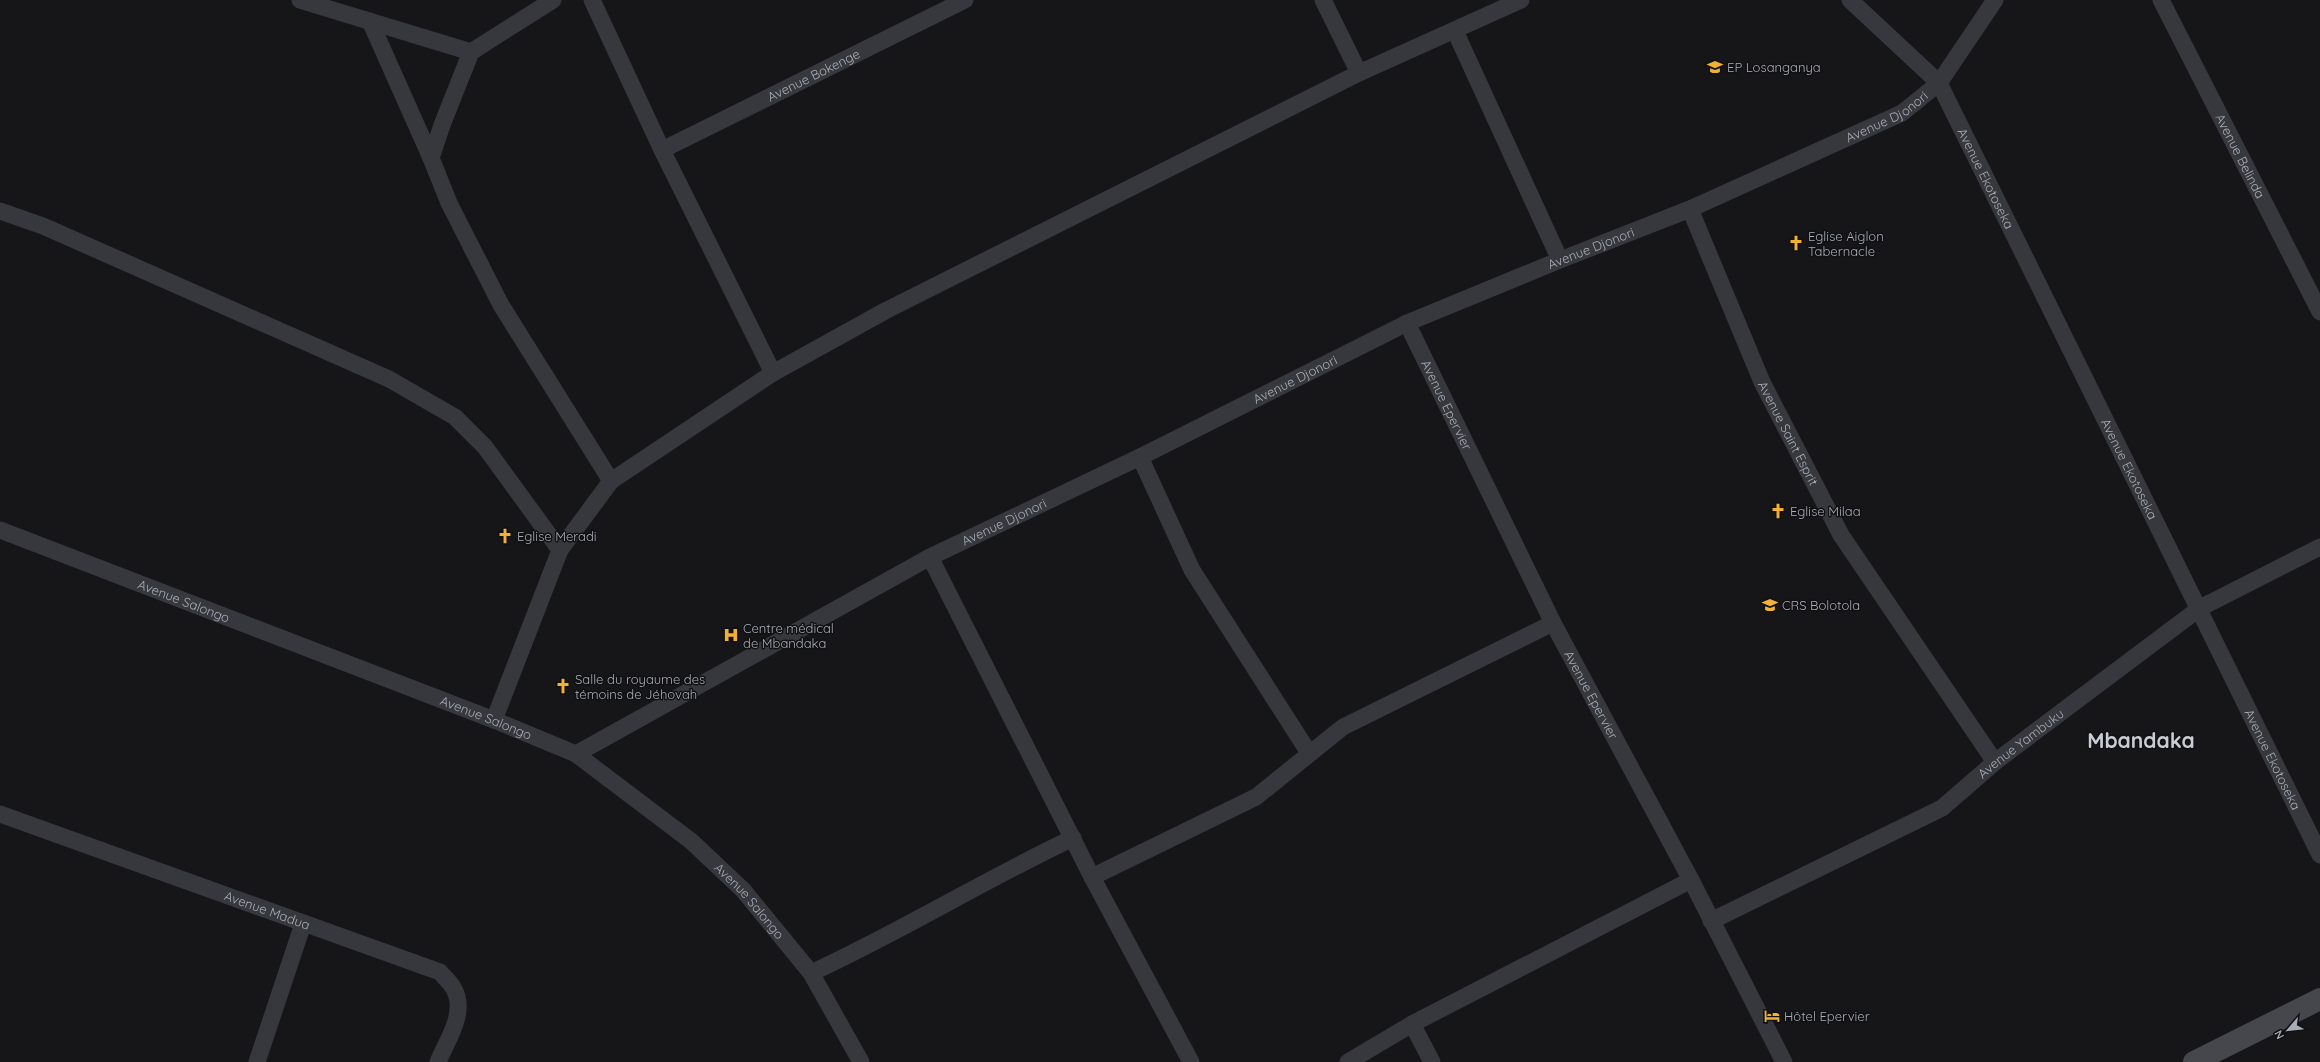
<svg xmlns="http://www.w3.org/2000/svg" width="2320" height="1062" viewBox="0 0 2320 1062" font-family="Quicksand,sans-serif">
	<rect width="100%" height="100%" fill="#161618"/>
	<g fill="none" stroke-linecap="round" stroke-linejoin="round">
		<!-- street -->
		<g stroke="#37383d" stroke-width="17">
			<polyline points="300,0 471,52"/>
			<polyline points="553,0 471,52 442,125 431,158 449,203 501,305 611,481"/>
			<polyline points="592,0 662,150 773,373"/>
			<polyline points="1323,0 1359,73"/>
			<path id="s1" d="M1850,0L1939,83L2320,855"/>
			<path id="s2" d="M2161,0L2320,312"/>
			<polyline points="370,21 431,158"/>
			<polyline points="1455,31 1560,260"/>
			<path id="s3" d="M662,150L965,0"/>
			<path id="s4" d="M1690,209L1762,382L1841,535L1995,762"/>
			<polyline points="0,211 43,226 389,379 455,417 485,447 560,550"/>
			<path id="s5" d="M1407,323L1553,623L1691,880L1784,1062"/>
			<polyline points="1140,457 1192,570 1309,753"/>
			<path id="s6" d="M0,530L494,720L576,754L691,841L743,890L811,973L861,1062"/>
			<polyline points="930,557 1092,877 1191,1062"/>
			<polyline points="494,720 560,550 611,481 773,373 885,311 1359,73 1521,0"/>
			<path id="s7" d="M576,754L930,557L1140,457L1407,323L1560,260L1690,209L1902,113L1939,83L1995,0"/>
			<path id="s8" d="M0,814L440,972C444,977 451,983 454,989C467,1013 447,1040 438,1062"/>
			<polyline points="1092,877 1256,797 1343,727 1553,623"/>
			<path id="s9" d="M1711,921L1942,808L1995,762L2200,608L2320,547"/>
			<path d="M811,973C900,932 984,880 1073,838"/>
			<polyline points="1412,1024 1432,1062"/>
			<polyline points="257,1062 303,924"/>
			<polyline points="1348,1062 1412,1024 1691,880"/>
		</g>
		<!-- secondary -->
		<polyline stroke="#45474d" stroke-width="22" points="2194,1062 2320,999"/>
	</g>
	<!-- icons -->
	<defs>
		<symbol id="school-bare" viewBox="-9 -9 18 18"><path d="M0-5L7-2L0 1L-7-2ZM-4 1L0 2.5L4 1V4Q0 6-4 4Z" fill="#f2b134" stroke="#111113" stroke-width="2.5" paint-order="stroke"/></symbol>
		<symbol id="church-bare" viewBox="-9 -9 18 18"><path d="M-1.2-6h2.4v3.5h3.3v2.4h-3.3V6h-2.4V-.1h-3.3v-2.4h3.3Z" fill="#f2b134" stroke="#111113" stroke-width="2.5" paint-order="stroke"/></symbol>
		<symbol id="hospital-bare" viewBox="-9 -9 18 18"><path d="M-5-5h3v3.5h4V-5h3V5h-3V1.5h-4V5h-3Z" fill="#f2b134" stroke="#111113" stroke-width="2.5" paint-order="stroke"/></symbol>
		<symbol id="hotel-bare" viewBox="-9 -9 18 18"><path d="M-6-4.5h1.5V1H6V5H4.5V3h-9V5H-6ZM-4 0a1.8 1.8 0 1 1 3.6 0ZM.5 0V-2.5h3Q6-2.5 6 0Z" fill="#f2b134" stroke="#111113" stroke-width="2.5" paint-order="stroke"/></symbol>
	</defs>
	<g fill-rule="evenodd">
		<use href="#school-bare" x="1704" y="56" width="22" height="22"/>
		<use href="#church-bare" x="1785" y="232" width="22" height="22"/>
		<use href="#church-bare" x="1767" y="500" width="22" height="22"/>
		<use href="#church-bare" x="494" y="525" width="22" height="22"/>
		<use href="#school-bare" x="1759" y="594" width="22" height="22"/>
		<use href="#hospital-bare" x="720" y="624" width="22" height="22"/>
		<use href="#church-bare" x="552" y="675" width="22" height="22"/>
		<use href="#hotel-bare" x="1761" y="1005" width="22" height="22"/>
	</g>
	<g text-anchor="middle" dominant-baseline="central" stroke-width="3" stroke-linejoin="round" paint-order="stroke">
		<!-- poi labels -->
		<g font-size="13" fill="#a8adb8" stroke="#111113" text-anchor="start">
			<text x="1727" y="67">EP Losanganya</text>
			<text x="1808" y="236">Eglise Aiglon<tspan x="1808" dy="15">Tabernacle</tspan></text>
			<text x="1790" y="511">Eglise Milaa</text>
			<text x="517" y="536">Eglise Meradi</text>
			<text x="1782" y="605">CRS Bolotola</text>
			<text x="743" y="628">Centre médical<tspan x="743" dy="15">de Mbandaka</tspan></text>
			<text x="575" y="679">Salle du royaume des<tspan x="575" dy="15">témoins de Jéhovah</tspan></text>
			<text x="1784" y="1016">Hôtel Epervier</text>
		</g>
		<!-- street labels -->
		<g font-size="13" fill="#a8adb8" stroke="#111113">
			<text stroke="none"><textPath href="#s3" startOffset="169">Avenue Bokenge</textPath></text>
			<text stroke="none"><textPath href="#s7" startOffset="1459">Avenue Djonori</textPath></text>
			<text stroke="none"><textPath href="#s2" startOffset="175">Avenue Belinda</textPath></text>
			<text stroke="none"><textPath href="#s1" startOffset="228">Avenue Ekotoseka</textPath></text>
			<text stroke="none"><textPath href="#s7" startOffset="1135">Avenue Djonori</textPath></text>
			<text stroke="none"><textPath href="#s7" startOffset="811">Avenue Djonori</textPath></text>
			<text stroke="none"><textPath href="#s5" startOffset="91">Avenue Epervier</textPath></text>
			<text stroke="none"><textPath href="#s4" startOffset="245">Avenue Saint Esprit</textPath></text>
			<text stroke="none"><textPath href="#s1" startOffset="552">Avenue Ekotoseka</textPath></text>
			<text stroke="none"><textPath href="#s7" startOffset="487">Avenue Djonori</textPath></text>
			<text stroke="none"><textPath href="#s6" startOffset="197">Avenue Salongo</textPath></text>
			<text stroke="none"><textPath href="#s5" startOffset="415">Avenue Epervier</textPath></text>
			<text stroke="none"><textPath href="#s6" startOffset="521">Avenue Salongo</textPath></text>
			<text stroke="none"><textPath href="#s9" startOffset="359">Avenue Yambuku</textPath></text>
			<text stroke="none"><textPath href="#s1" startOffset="876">Avenue Ekotoseka</textPath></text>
			<text stroke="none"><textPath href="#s6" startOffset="846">Avenue Salongo</textPath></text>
			<text stroke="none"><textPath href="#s8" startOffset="284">Avenue Madua</textPath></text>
		</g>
		<!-- town labels -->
		<g font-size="21" font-weight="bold" fill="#c9ccd4" stroke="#111113">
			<text x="2141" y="740">Mbandaka</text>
		</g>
	</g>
	<!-- north arrow -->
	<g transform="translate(2288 1030) rotate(242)" stroke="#111113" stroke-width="3" paint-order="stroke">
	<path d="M0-3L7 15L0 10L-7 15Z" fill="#a8adb8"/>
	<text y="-6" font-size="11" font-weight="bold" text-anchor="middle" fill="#a8adb8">N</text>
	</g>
</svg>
